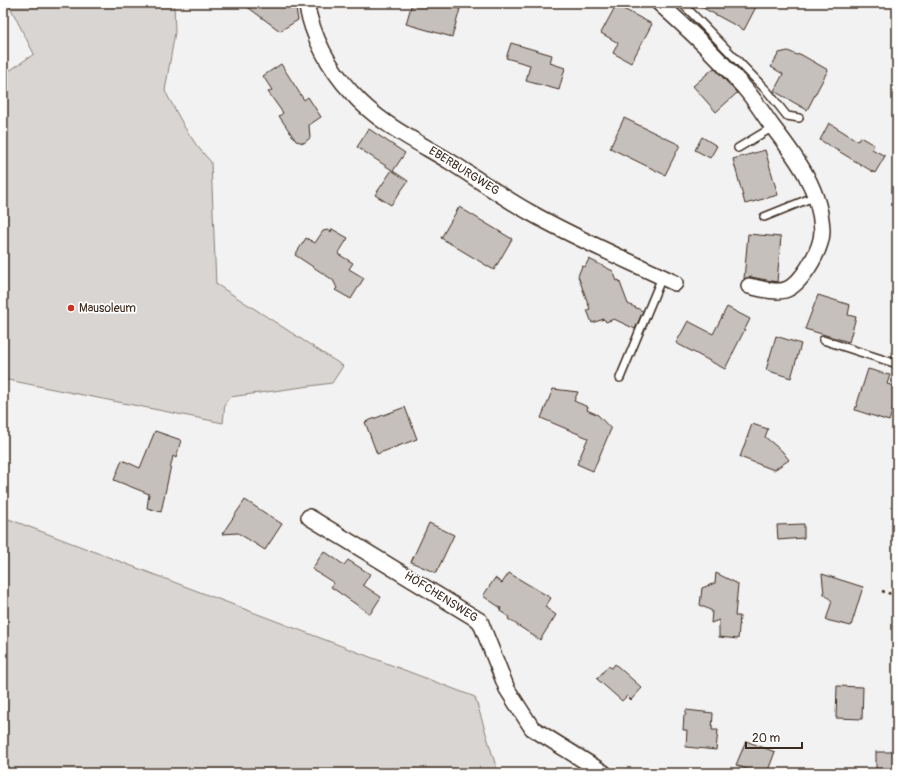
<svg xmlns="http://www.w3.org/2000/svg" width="900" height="776" viewBox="0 0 900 776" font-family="Pangolin,sans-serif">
	<rect width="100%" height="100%" fill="#f3f2f2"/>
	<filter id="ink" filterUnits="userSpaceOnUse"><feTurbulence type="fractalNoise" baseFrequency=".025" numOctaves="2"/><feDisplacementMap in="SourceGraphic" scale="8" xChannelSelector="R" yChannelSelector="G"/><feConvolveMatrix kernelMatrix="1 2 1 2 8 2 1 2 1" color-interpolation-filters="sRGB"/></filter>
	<g filter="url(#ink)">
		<!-- green -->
		<g fill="#d8d5d2" stroke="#8a8078">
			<polygon points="8,3 174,3 175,32 165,91 185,128 197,146 211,162 216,284 343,366 332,383 230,397 225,403 223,423 3,379 3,75 34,54"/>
			<polygon points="3,507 6,518 475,697 498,773 3,773"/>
		</g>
		<!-- building -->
		<g fill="#c6c0bd" stroke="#3b2a1e">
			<polygon points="242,3 295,3 298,20 280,31"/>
			<polygon points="412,3 438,3 460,9 452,37 406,24"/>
			<polygon points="694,3 758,3 744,30"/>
			<polygon points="616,5 652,24 631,63 613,53 618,43 601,33"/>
			<polygon points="511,43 552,55 550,63 565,68 559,90 526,81 530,65 506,58"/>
			<polygon points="788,51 797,55 800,54 828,70 807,110 774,91 783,74 771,67 779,53"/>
			<polygon points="281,64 304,100 308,97 321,117 309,125 310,138 304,143 296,141 279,116 283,113 268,92 272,90 263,76"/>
			<polygon points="714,68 737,93 716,112 693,86"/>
			<polygon points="624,118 680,145 665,175 610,148"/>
			<polygon points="829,123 858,141 860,137 874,145 872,149 885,156 875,173 820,140"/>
			<polygon points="369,129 405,153 393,171 408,181 391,205 375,195 392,170 357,147"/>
			<polygon points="702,137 717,146 710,158 695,150"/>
			<polygon points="765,150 778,195 745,204 733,159"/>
			<polygon points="459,207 512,239 494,270 441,238"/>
			<polygon points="332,229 348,238 338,254 353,263 349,269 364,278 351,299 335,290 337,288 333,280 295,255 306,238 315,243 323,231 328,230 331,232"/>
			<polygon points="748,234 781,237 777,282 751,277 744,279"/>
			<polygon points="589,259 613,271 617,281 619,280 628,304 643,311 635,329 614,319 606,322 604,319 592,323 587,310 590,309 578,276 582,266 585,267"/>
			<polygon points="818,295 850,305 848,315 856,317 849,342 805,329"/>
			<polygon points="727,307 750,319 725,369 676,343 688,321 713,334"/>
			<polygon points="776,336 801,344 791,378 766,370"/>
			<polygon points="868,369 890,375 887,384 897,387 897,396 889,421 855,410"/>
			<polygon points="553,389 578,392 574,401 588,407 587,410 598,415 611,429 593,471 577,464 588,438 541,418"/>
			<polygon points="405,407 417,439 377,454 365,422"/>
			<polygon points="752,424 768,429 765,437 782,451 789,460 774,470 740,457"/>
			<polygon points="155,431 181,440 176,458 173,456 161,512 147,508 149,494 114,480 122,460 140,468"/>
			<polygon points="245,500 282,524 265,550 238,533 222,534"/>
			<polygon points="429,523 454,535 436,573 411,562"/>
			<polygon points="804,524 804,538 778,540 777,525"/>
			<polygon points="324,551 344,565 348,560 370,574 363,585 381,597 370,614 331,587 334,583 312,569"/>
			<polygon points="509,573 551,598 545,607 556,615 540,640 508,619 509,617 500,611 501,608 483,596 495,578 502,583"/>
			<polygon points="716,573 738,584 735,616 740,616 738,639 719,637 719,620 711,623 712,611 700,605 702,588 715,583"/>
			<polygon points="822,574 863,587 851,626 826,620 832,601 824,594"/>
			<polygon points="615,664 642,688 631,700 627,696 622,701 597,679 608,666 612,668"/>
			<polygon points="837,686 863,687 862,719 836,718"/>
			<polygon points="686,710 713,713 712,730 718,730 716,750 686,747 687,730 683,730 684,715 686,715"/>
			<polygon points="746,741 775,752 767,773 757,773 736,765"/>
			<rect x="876" y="752" width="21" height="21"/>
		</g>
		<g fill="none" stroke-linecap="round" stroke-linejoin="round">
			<defs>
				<g id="lane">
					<polyline points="682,3 768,92 787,116 799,118"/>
					<polyline points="738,148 773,127"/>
					<polyline points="764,217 816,196"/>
					<polyline points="823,340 897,364"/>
					<polyline points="620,378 662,277"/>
				</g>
				<g id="street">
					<path d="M306,3C313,38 328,67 352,93C378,123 416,141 449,161C476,178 502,197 531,213C577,239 627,260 675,283"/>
					<path d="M659,3C687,28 715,54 739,82C752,95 761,111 772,126C796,157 821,190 822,231C822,244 815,257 808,268C789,297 780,293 749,286"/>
					<polyline points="309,517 480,621 507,689 532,728 604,773"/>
				</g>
			</defs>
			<!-- lane casing -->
			<use href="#lane" stroke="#3b2a1e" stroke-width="10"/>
			<!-- street casing -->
			<use href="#street" stroke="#3b2a1e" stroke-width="18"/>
			<!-- path -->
			<polyline stroke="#3b2a1e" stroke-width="2.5" stroke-dasharray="3 3" stroke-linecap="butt" points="882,591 897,596"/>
			<!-- lane -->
			<use href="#lane" stroke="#fff" stroke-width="7"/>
			<!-- street -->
			<use href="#street" stroke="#fff" stroke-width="15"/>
		</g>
	</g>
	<!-- markers -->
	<circle fill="#c8321e" stroke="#fff" stroke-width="1.5" cx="71" cy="308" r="4"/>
	<g text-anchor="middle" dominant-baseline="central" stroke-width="3.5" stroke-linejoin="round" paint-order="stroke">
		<!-- street labels -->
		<g font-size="12" fill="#3b2a1e" stroke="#fff">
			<text transform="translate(464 171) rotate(32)">EBERBURGWEG</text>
			<text transform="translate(441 597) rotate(32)">HÖFCHENSWEG</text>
		</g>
		<!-- poi labels -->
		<g font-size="12" fill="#3b2a1e" stroke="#fff" text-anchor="start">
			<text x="79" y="308">Mausoleum</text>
		</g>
	</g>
	<!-- margin -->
	<rect width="900" height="776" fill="none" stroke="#fff" stroke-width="16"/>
	<rect x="8" y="8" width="884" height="760" fill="none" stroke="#3b2a1e" stroke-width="1.5" filter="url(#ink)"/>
	<!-- scale -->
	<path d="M746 742v6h56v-6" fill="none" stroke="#3b2a1e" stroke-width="2"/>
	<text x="752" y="742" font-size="12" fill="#3b2a1e" stroke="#ffffff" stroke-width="3" paint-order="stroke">20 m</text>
</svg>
